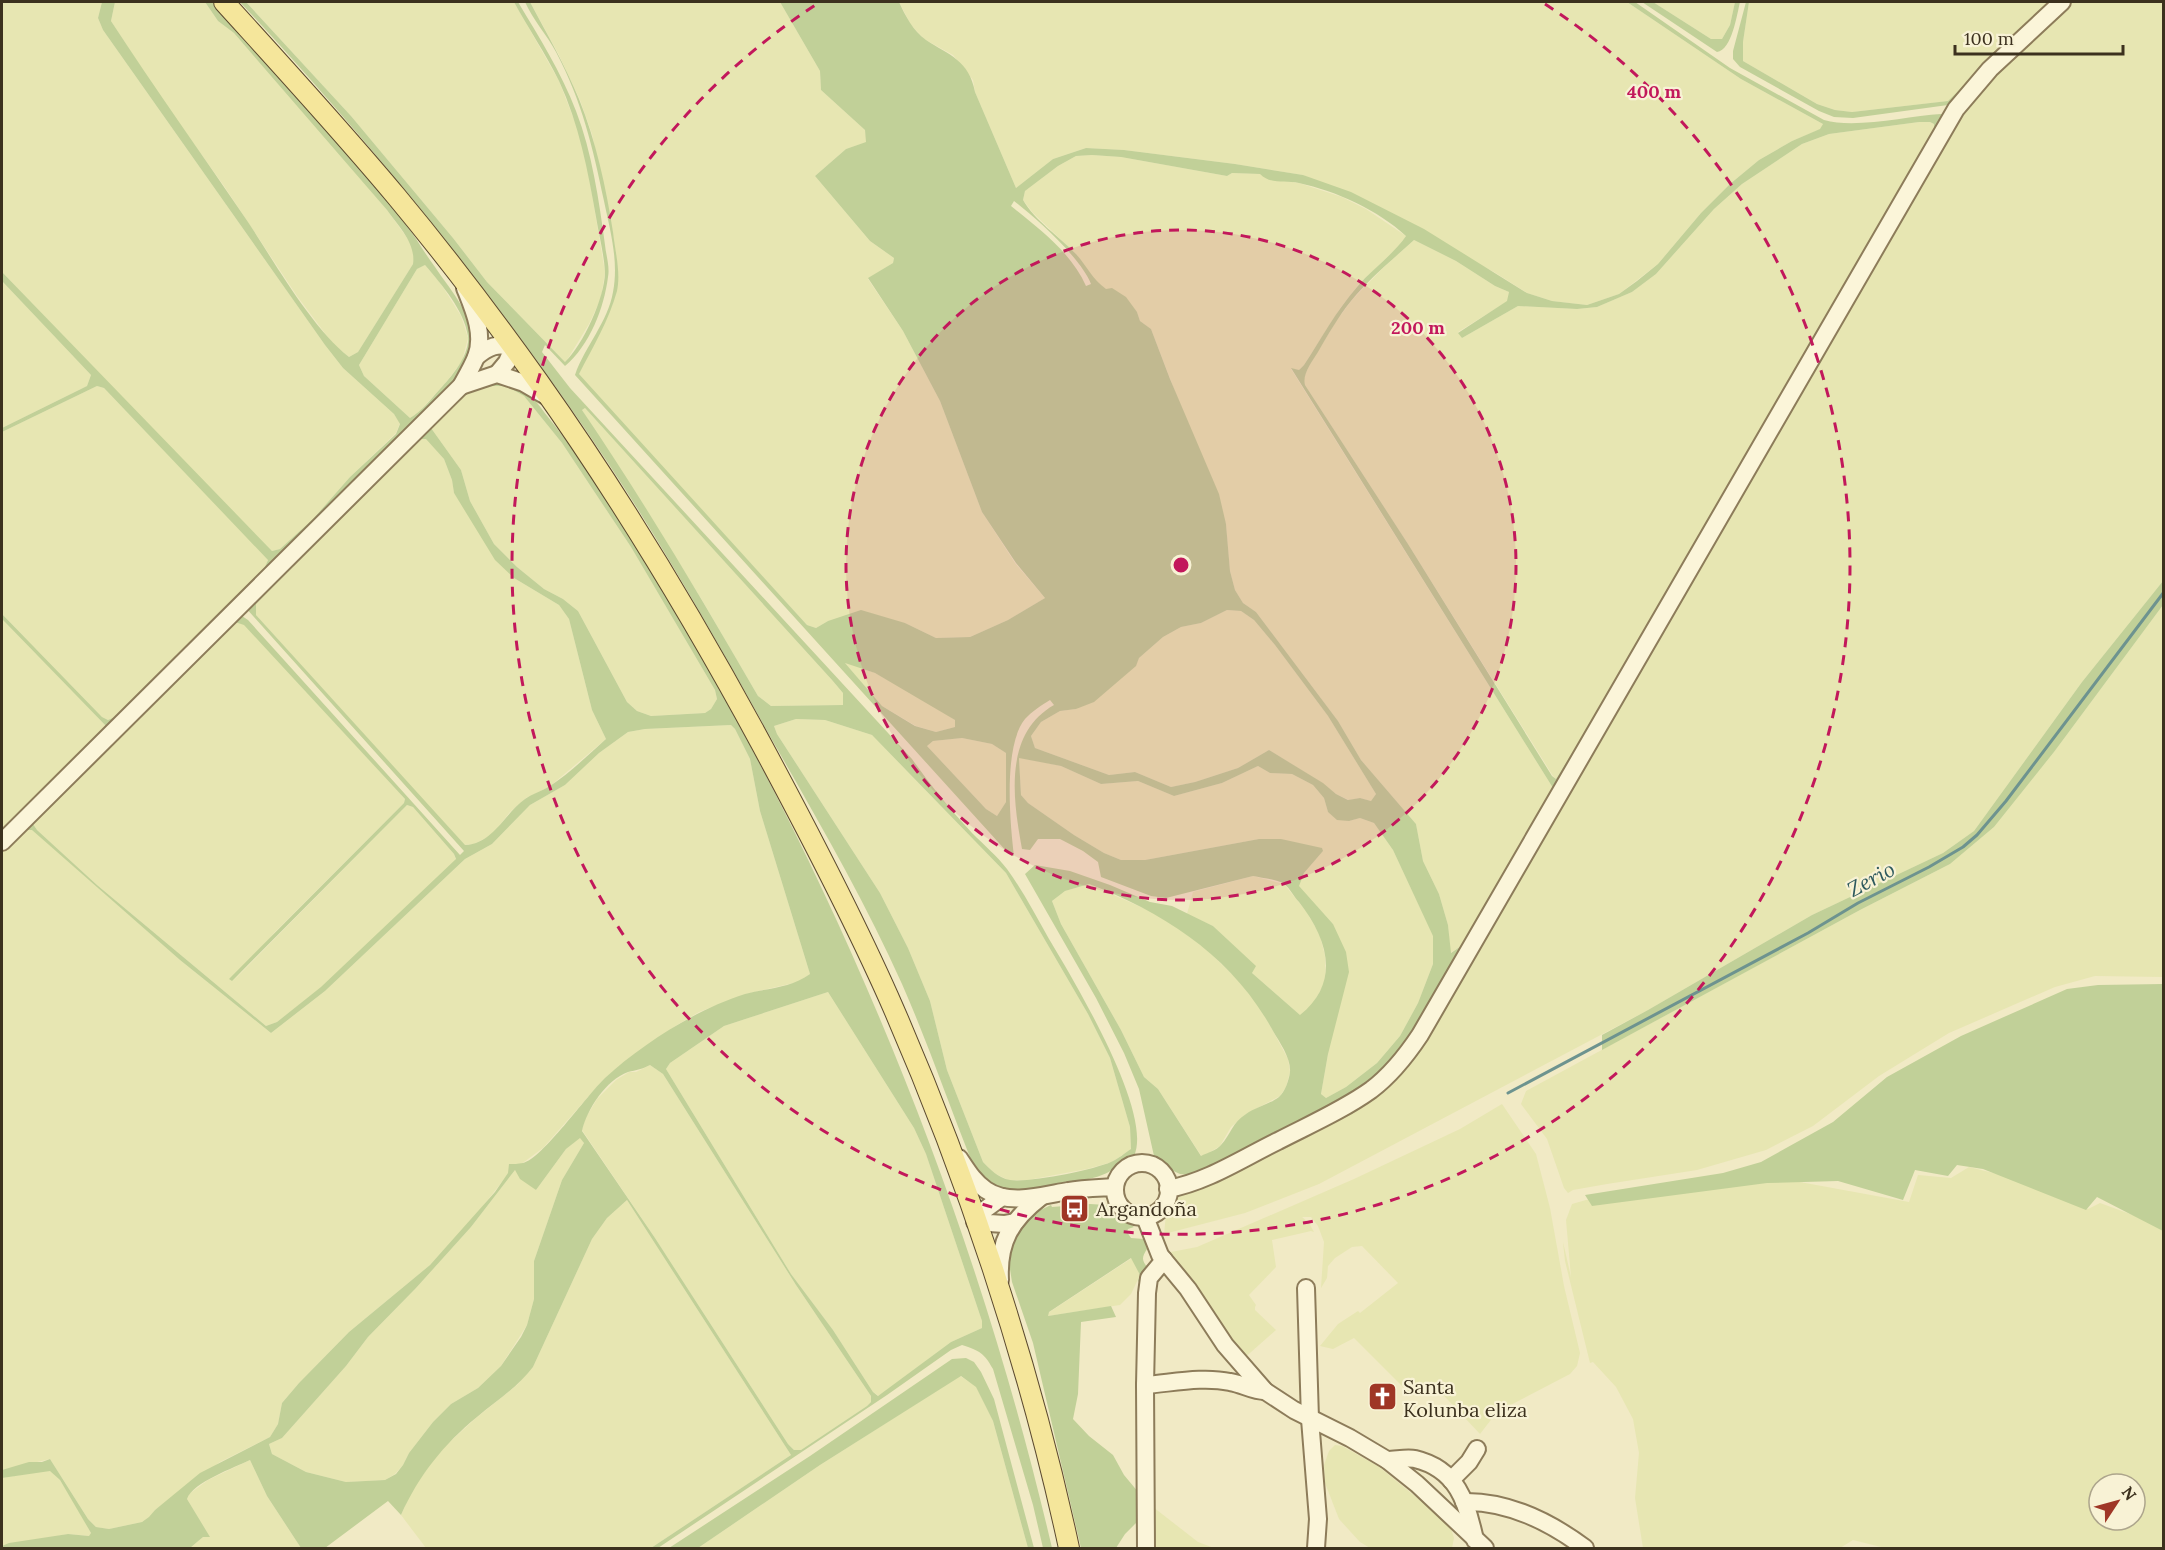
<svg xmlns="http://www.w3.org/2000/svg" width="2165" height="1550" viewBox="0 0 2165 1550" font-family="Lora,serif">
	<rect width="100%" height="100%" fill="#f1eac5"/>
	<!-- farmland -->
	<g fill="#e7e6b2" fill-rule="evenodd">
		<polygon points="2,2 102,2 98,18 103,30 325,345 343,368 394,414 400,423 396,433 350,477 313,519 280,549 272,551 251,531 2,272"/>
		<polygon points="115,2 205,2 218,21 234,33 326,137 387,210 410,242 415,254 413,264 358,352 349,357 333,344 297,296 224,186 154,88 111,21"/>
		<polygon points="246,2 514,2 559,81 578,130 587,164 605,272 601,298 589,324 567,360 565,362 487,282 453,238 351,116"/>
		<polygon points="530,2 780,2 820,71 821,90 865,130 867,142 846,149 815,176 870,241 894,258 893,263 868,279 903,331 940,401 982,512 1015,563 1045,598 1008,620 970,637 936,638 905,623 828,621 816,628 807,625 581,378 578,373 613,303 618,269 611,222 592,134 580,100 559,55"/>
		<polygon points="899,2 1627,2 1741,79 1823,124 1821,129 1792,141 1759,160 1730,184 1701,213 1658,264 1619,294 1587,305 1552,301 1527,293 1494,272 1303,175 1235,164 1124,150 1086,148 1053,159 1016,188 975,92 973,80 953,55 924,39 911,25"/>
		<polygon points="1653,2 1735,2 1730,25 1722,39 1711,39"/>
		<polygon points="1749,2 2050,2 1949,101 1852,112 1835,110 1817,104 1743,61 1743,42"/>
		<polygon points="2067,2 2163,2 2163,581 2082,682 1974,831 1943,853 1812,915 1648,1010 1319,1184 1245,1213 1164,1234 1166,1214 1177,1198 1235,1171 1390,1078 1964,103"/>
		<polygon points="1919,122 1930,122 1934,124 1934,129 1602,705 1556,779 1553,776 1408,544 1305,385 1303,379 1310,364 1337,320 1352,300 1383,268 1414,240 1456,261 1495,286 1509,292 1508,301 1458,332 1462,338 1518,306 1577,309 1597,307 1632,292 1656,274 1714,209 1742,184 1802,144 1829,134"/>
		<polygon points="1092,155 1121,157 1227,176 1232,173 1260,174 1280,180 1299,183 1342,197 1366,209 1406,236 1398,247 1359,284 1341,307 1304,365 1299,370 1291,369 1553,788 1461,946 1450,953 1448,925 1439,894 1423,861 1416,824 1361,760 1338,721 1256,612 1243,603 1235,590 1230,571 1226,524 1151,329 1140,321 1137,312 1095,282 1077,255 1033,213 1023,200 1025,191 1058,166 1076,156"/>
		<polygon points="425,265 441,284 461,316 468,338 462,361 447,381 418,413 410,418 364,376 359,365 417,269"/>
		<polygon points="2,281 91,375 87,386 2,428"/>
		<polygon points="97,386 104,388 268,559 266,567 117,716 108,720 102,717 2,614 2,432"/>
		<polygon points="490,386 506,386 524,396 562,443 631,547 715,690 717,699 711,709 705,713 651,716 637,711 627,702 578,611 563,599 544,589 517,567 494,544 470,501 461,470 431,428 467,394"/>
		<polygon points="585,408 832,680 843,693 843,705 771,706 758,696 702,600 582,410"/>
		<polygon points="426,438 444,459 452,480 454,493 514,578 559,605 569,619 592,710 606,739 549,787 526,798 510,812 492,835 474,844 464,845 256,615 256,604 418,439"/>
		<polygon points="2163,605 2163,977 2095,976 2055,987 1949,1033 1879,1076 1813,1126 1766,1150 1697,1170 1607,1184 1573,1190 1568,1193 1564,1188 1547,1139 1521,1104 1526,1091 1860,910 1950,864 1994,827 2054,752"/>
		<polygon points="1227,610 1241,611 1254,620 1275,645 1328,716 1376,794 1371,801 1360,798 1349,800 1336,794 1322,783 1269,750 1238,768 1195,782 1171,787 1135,772 1109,775 1035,748 1031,736 1041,722 1060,711 1076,709 1135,666 1139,658 1163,637 1181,627 1201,623"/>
		<polygon points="2,619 106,726 2,831"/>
		<polygon points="235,622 244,624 405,799 404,803 274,933 233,981 407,805 413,807 454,854 456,860 322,987 277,1022 266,1026 97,885 37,830 33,824 218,637"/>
		<polygon points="844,662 875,673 928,702 955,720 955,727 936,732 916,726 882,706"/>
		<polygon points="796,719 825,720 872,735 1006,873 1088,1014 1110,1058 1130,1127 1131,1149 1112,1162 1087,1169 1028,1180 1008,1180 994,1173 983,1162 947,1070 930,1001 908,948 880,893 777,734 774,726"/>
		<polygon points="731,725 735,729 750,759 760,811 810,974 798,982 746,994 699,1012 677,1025 621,1065 603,1080 543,1148 509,1173 475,1216 430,1265 349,1332 299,1383 282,1403 278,1424 270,1437 220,1462 155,1510 150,1517 142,1522 109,1529 96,1527 88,1519 50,1459 2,1470 2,852 24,830 32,829 180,960 271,1033 325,991 465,859 492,844 530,805 565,785 599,753 628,732 645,729"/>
		<polygon points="962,738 992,744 1006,753 1006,802 997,816 986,809 927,746 933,741"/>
		<polygon points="1019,757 1061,766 1101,784 1138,781 1174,796 1222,783 1258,766 1270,773 1292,774 1313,785 1324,798 1328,812 1349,821 1360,818 1374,823 1393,850 1433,935 1433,964 1418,1003 1400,1036 1377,1063 1346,1087 1326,1098 1321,1094 1328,1054 1333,924 1298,886 1304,873 1323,851 1259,839 1145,860 1121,860 1104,853 1074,835 1028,803 1021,795"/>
		<polygon points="1253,876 1284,884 1306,911 1320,935 1325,956 1326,981 1311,1007 1301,1016 1252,973 1255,966 1213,926 1187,914 1193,892"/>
		<polygon points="1089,884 1161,916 1205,948 1239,981 1259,1005 1288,1059 1290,1072 1286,1087 1280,1096 1246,1114 1231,1127 1220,1146 1202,1157 1158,1089 1144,1077 1121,1030 1061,924 1052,901 1065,891"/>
		<polygon points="828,992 914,1128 926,1154 982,1321 982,1328 951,1342 879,1396 873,1392 833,1330 791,1274 666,1069 670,1063 724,1026"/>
		<polygon points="650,1065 663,1074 796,1285 871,1396 871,1402 867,1406 801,1450 794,1450 788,1444 655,1238 582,1130 585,1119 597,1099 616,1080 629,1072 636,1072"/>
		<polygon points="1502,1104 1536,1154 1550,1208 1564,1286 1580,1353 1577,1366 1570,1374 1497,1412 1480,1434 1432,1383 1409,1393 1354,1338 1333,1349 1320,1346 1338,1324 1358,1311 1360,1313 1398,1283 1362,1246 1352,1247 1335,1258 1328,1266 1327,1278 1321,1288 1324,1242 1318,1226 1311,1217 1302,1217 1309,1223 1314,1232 1311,1231 1272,1240 1276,1267 1249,1295 1256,1305 1255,1307 1255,1310 1276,1330 1242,1360 1174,1262 1171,1252 1197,1247 1354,1179 1460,1129"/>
		<polygon points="580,1137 584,1143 562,1180 534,1261 534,1299 527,1325 501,1366 478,1388 451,1404 433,1422 409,1453 403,1465 395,1474 385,1480 346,1482 306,1472 272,1454 269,1444 282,1438 346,1366 368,1337 416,1288 471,1227 515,1170 536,1190 566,1149"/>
		<path d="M1969,1167L2034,1183L2088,1209L2100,1203L2163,1226V1548H1885L1853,1540L1840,1548H1643L1635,1498L1639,1453L1633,1419L1616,1387L1593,1362L1590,1363L1565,1261L1563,1242L1571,1277L1566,1220L1572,1204L1586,1200L1621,1195L1789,1180L1909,1202L1918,1175L1951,1178ZM2099,1484H2135V1520H2099Z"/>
		<polygon points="627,1200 791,1455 651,1548 426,1548 401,1515 412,1490 441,1450 476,1418 517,1385 533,1367 592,1239 607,1218"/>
		<polygon points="1132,1258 1140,1275 1131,1294 1120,1305 1048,1316 1048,1313"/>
		<polygon points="960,1376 976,1386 993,1421 1028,1548 698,1548 820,1465"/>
		<polygon points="1335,1445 1342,1446 1378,1466 1438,1515 1451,1529 1454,1538 1452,1548 1370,1548 1360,1542 1339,1519 1325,1483 1324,1465 1329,1451"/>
		<polygon points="250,1460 267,1496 301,1548 190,1548 203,1537 209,1537 187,1499 189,1494 208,1480"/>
		<polygon points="50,1470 60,1480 74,1503 91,1533 90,1536 68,1534 2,1546 2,1478"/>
		<polygon points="1153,1507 1198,1542 1214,1548 1153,1548"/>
	</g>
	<!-- green -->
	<g fill="#c1d098" fill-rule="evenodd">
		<path d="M102,2H115L111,21C155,89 202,154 248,222C275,263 311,327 349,357L358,352L413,264C416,243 399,227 387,210L234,33L218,21L205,2H212C278,74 349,146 407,226C417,239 425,254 435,267C449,288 469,310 472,335C475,359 456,376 442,394L2,836V831L106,726L2,619V614L102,717L108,720L117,716L265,567L268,560L104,388L97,386L2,432V428L87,386L91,375L2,281V272L272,551L280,549L313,519L350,477L396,434L400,424L394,414L343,368L325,345L103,30L98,18ZM425,265C442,285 464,310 468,336C470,355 452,376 440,389C431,399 422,411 410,418L364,376L359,365L417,269Z"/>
		<path d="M240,2H246L351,116L453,238L487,282L565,362C583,345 605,297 605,272C604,254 599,235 596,217C588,171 579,124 559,81C546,54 528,28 514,2H518C539,37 561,72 576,111C592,152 599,201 605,245C606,255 610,267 608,277C604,308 590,345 565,366L545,345L542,352L570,388L912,759C930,785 950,809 972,833C984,845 997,856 1007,869C1023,891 1036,916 1049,939C1073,979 1154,1113 1134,1156C1123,1161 1114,1171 1102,1175C1090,1180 1075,1181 1061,1184C1025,1191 997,1200 973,1165C949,1105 928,1043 902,984C864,899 817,819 771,738C719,645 667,552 608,463C499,299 374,146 240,2ZM585,408L832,680L843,693V705L771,706L758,696C702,599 645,503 582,410ZM796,719L825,720L872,735L1006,873L1088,1014L1110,1058L1130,1127L1131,1149C1125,1153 1118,1159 1111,1162C1093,1170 1029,1183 1010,1180C998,1178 990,1169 983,1162L947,1070L930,1001L908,948L880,893L777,734L774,726Z"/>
		<path d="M525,2H530C547,34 565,65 579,99C596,141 606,187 613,232C615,251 621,272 617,291C609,320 593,347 579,374L807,625L816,628L828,621L861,610L905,623L936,638L970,637L1008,620L1045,598L1016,563L982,512L940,401L903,331L868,278L893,263L894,258L870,241L815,176L846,149L866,142L865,130L821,90L820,71L780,2H899C905,15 913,31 926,40C949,55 969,60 975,92L1016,188L1053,159L1086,148L1124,150L1235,164L1303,175L1351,192L1424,229L1527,293L1552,301L1587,305L1619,294L1637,281L1658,264L1701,213L1730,184L1759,160L1792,141L1820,129L1823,124L1741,79L1627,2H1635L1730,68L1824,120C1856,129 1907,116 1941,114L1945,116L1405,1051L1361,1092L1262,1144L1241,1150L1190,1175L1180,1174L1169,1169L1154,1156L1139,1089L1124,1053L1096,998L1025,874L1035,865L1070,871L1110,885L1150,902L1172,906L1213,926L1256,966L1252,973L1300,1015C1341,982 1328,939 1299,902C1294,897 1290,888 1284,884C1276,879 1262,878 1253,876L1166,898L1151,896L1101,877L1098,862L1083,851L1060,839H1038L1030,850L1022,849C1013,800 1003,734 1054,705L1050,700C1042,705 1031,712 1025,719C1003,746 1010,823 1014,856L1008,853L575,375C585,346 608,322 613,292C619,261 610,230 604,201C593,148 582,101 556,52C547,35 533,20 525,2ZM1919,122H1930L1934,124V129L1602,705L1556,779L1552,776L1408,544L1305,385C1302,374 1312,362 1318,352C1328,335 1338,317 1351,301C1369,279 1392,260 1414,240L1456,261L1495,286L1509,292L1507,301L1458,333L1462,338L1518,306L1577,309L1597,307L1632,292L1656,274L1714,209L1742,184L1802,144L1829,134ZM1092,155L1121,157L1227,176L1232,173L1260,174C1271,185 1285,180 1299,183C1336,191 1378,210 1406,236C1392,256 1372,269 1357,287C1336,311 1321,339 1304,365L1299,370L1291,368L1553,788L1461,946L1451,953L1448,925L1439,894L1423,861L1416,824L1361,760L1338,721L1256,612L1243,603L1235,590L1230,571L1226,524L1219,494L1170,379L1151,329L1140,321L1137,312L1126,297L1112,288L1106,289C1092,279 1087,266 1076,254C1059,236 1035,221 1023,200L1025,191L1058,166L1076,156ZM1014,201C1036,218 1081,258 1091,284L1086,286C1071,252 1039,229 1011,206ZM1227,610L1241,611L1254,620L1275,645L1328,716L1376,794L1371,801L1360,798L1348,800L1336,794L1323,783L1269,750L1238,768L1195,782L1171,787L1135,772L1109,775L1035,748L1031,736L1041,722L1060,711L1076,709L1094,702L1136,666L1139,658L1163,637L1181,627L1201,623ZM845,663L875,673L955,720V727L936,732L915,726L882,706ZM962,738L992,744L1006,753V802L997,816L986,809L927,746L933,741ZM1019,758L1061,766L1101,784L1138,781L1174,796L1222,783L1258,766L1270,773L1292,774L1313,785L1324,798L1328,812L1337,820L1349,821L1360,818L1374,823L1393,850L1433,936V964L1418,1003L1400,1036L1377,1063L1346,1087L1326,1098L1321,1094L1328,1054L1349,972L1346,952L1333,924L1299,886L1304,873L1323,851L1322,848L1281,839H1259L1145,860H1121L1104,853L1074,835L1028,803L1021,795ZM1089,884C1165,913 1233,957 1273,1031C1280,1043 1291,1058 1290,1072C1289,1080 1285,1092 1279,1097C1270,1104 1256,1107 1246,1114C1232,1123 1231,1134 1221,1145C1217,1150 1207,1153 1201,1156L1158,1089L1144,1077L1121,1030L1061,924L1052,901L1065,891Z"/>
		<path d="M1642,2H1653L1711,39H1722L1730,25L1735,2H1740C1737,14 1732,50 1717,52Z"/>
		<polygon points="1746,2 1749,2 1743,42 1743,61 1817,104 1835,110 1852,112 1948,101 2050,2 2057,2 1954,103 1948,105 1853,118 1834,117 1819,111 1740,67 1733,59 1733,51"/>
		<path d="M488,383C499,383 510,383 520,388C532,394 540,407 548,417C578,454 604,496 630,537C824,848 969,1191 1052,1548H1043L1033,1505L993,1369C984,1353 980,1351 962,1345L951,1350L887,1395L658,1548H651L791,1455L627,1200L607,1218L592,1239L533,1367C518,1387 496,1401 477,1417C444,1444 419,1475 401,1515L388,1501L325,1548H301L267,1496L250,1460C234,1468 193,1482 187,1499L210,1537H203L190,1548H2V1546L9,1543L68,1534L89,1536L91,1533L60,1480L50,1471L2,1478V1470L29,1462H42L50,1459L88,1519L96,1527L109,1529L142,1522L149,1517L155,1510L200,1473L270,1437L278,1424L282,1403L299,1383L349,1332L430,1265L495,1192L508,1173L509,1164C513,1164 518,1164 523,1163C542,1159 587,1095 605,1078C642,1044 697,1009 745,994C768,988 791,988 810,974L760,811L750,759L735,729L731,725L645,729L628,732L599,753L565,785L530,805L492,844L465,859L325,991L271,1033L180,960L32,830H24L2,852V848L239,614L248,620L460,855L464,851L245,607L463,395L477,386ZM490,386H506L524,396L562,443L631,547L715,690L717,699L711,709L705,713L651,716L637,711L627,702L578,611L563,599L544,589L517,567L494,544L470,501L461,470L431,428L467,394ZM418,439H426L444,459L452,480L454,493L495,560L514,578L559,605L569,619L592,710L606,739C588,755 570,773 550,786C542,791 532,794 525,799C503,815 494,843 465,845L256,615V604ZM235,622L244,625L405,799L404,803L229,979L232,981L407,805L413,807L454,854L456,859L321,987L277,1022L266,1026L97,885L37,830L33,824L218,637ZM828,992L914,1128L926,1154L982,1321V1328L951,1342L878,1396L873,1392L833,1330L791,1274L666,1069L670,1063L724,1026ZM650,1065L663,1074L796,1285L871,1396V1402L867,1406L801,1450H794L788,1444L655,1238L582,1131C587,1109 606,1080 628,1072C636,1070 643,1069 650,1065ZM580,1138L584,1143L562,1180L534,1261V1299L527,1325L521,1337L501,1366L478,1388L451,1404L433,1422L409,1453L403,1465L396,1474L385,1480L346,1482L306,1472L272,1454L269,1444L282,1438L346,1366L368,1337L416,1288L471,1227L515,1170L520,1179L536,1190L566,1149Z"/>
		<polygon points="2163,581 2163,605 2054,752 1994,827 1950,864 1860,910 1602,1050 1602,1035 1648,1010 1812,915 1943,853 1974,831 2082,682"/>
		<polygon points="2163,984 2163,1231 2097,1197 2086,1210 1983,1169 1957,1165 1948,1176 1915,1170 1903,1200 1838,1181 1767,1183 1592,1206 1585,1195 1723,1173 1761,1162 1833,1122 1887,1077 1961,1036 2067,989 2098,985"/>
		<path d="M1090,1204L1106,1205L1130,1224L1134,1227L1128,1229L1127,1232L1131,1238L1144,1239L1147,1249C1142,1257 1141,1260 1148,1268L1142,1285L1138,1281L1140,1275L1131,1258L1049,1312L1048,1316L1111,1306L1116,1317L1081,1322L1078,1394L1073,1419L1089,1436L1113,1455L1124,1475L1139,1493L1141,1511L1137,1522L1125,1534L1116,1548H1081L1033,1343L1012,1282L1009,1263L1010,1246L1026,1217L1051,1205L1052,1207Z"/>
		<polygon points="966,1358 974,1362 981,1372 994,1399 1034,1548 1028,1548 993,1421 976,1387 961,1376 820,1465 698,1548 669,1548 810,1456 952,1359"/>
	</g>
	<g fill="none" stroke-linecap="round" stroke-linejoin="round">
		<!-- stream -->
		<polyline stroke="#6d938f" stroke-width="3" points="1508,1093 1808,933 1858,903 1929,867 1963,847 1977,835 2006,801 2164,592"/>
		<defs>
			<g id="minor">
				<path d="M476,357C488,347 498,342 513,348L507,362L497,374"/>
				<polyline points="461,386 497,374 524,383 548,397"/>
				<path d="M2,842L461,386C466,377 472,367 476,357C485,334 473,308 465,288"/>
				<path d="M959,1158C967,1170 974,1182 986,1190C1009,1206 1044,1195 1068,1191C1083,1188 1099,1188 1115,1187"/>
				<circle cx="1142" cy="1190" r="27"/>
				<path d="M1168,1189C1207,1182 1243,1158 1278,1141C1309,1125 1343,1110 1371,1090C1391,1075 1406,1056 1420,1035L1956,109L1990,69L2062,2"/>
				<polyline points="1002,1197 983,1211 975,1222 1004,1224 1015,1222"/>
				<polyline points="1145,1217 1160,1255 1188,1289 1225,1345 1265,1391 1294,1410 1350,1438 1387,1460 1417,1484 1485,1548"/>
				<path d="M1000,1280C998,1242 1011,1220 1041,1197"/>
				<polyline points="1306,1288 1310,1419 1318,1519 1316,1548"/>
				<path d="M1145,1385C1172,1383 1203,1376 1230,1382C1243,1384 1252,1391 1265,1391"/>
				<path d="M1387,1460C1396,1460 1407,1457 1415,1459C1457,1469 1467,1502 1475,1540"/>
				<polyline points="1451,1480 1469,1462 1477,1449"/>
				<path d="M1464,1502C1509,1501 1550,1522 1585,1548"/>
				<polyline points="1146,1548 1145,1385 1147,1293 1149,1278 1164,1260"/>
			</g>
			<path id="major" d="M224,2C282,66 341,130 396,196C446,256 493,318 538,381C621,498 695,621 763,747C807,829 850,911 888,996C965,1170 1029,1362 1069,1548"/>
		</defs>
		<!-- minor casing -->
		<use href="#minor" stroke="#8d7c5a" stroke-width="20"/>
		<!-- major casing -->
		<use href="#major" stroke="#5b492e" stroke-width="22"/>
		<!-- minor -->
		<use href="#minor" stroke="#fbf5d9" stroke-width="16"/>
		<!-- major -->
		<use href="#major" stroke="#f5e69b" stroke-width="20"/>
	</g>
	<!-- distance rings -->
	<circle cx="1181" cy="565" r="335" fill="#c2185b" fill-opacity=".12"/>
	<g fill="none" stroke="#c2185b" stroke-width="3" stroke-dasharray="10 8">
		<circle cx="1181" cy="565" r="335"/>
		<path d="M1545 4A669 669 0 1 1 817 4"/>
	</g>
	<!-- icons -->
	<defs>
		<symbol id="bus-square" viewBox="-11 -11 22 22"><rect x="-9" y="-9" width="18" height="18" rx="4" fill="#9f3626" stroke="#f8f2d5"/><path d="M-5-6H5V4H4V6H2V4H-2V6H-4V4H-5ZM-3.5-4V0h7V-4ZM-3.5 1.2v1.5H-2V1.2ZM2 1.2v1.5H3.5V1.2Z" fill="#fff"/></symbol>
		<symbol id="church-square" viewBox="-11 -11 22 22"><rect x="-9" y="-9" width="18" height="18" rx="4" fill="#9f3626" stroke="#f8f2d5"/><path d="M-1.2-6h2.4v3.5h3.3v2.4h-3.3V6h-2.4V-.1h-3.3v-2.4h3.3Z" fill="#fff"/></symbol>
	</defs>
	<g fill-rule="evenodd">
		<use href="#bus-square" x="1058" y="1192" width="33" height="33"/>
		<use href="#church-square" x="1366" y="1380" width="33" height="33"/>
	</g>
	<g text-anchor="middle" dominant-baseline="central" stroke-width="4.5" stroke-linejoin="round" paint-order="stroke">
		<!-- poi labels -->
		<g font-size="20" fill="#3c311e" stroke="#f8f2d5" text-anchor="start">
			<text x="1096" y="1208">Argandoña</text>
			<text x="1403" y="1386">Santa<tspan x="1403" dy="23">Kolunba eliza</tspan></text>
		</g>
		<!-- water labels -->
		<g font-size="21" font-style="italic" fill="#2d595d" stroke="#f8f2d5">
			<text transform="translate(1871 879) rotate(-28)">Zerio</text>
		</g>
	</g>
	<circle cx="1181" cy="565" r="9" fill="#c2185b" stroke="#f8f2d5" stroke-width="3"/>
	<g font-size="18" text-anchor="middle" font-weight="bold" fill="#c2185b" stroke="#f8f2d5" stroke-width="4.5" stroke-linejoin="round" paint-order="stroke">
		<text x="1654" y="98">400 m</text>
		<text x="1418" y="334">200 m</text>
	</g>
	<!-- border -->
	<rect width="2165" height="1550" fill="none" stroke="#3c311e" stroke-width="6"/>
	<!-- north arrow -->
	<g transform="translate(2117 1502) rotate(54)"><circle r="28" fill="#f8f2d5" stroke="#ada58c" stroke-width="1.5"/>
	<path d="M0-4.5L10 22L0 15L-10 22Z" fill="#9f3626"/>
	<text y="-9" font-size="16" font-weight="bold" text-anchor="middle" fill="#3c311e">N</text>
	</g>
	<!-- scale -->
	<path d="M1955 45v9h168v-9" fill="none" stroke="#3c311e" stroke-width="3"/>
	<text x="1964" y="45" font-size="18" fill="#3c311e" stroke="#f8f2d5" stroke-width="4.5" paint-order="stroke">100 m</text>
</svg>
